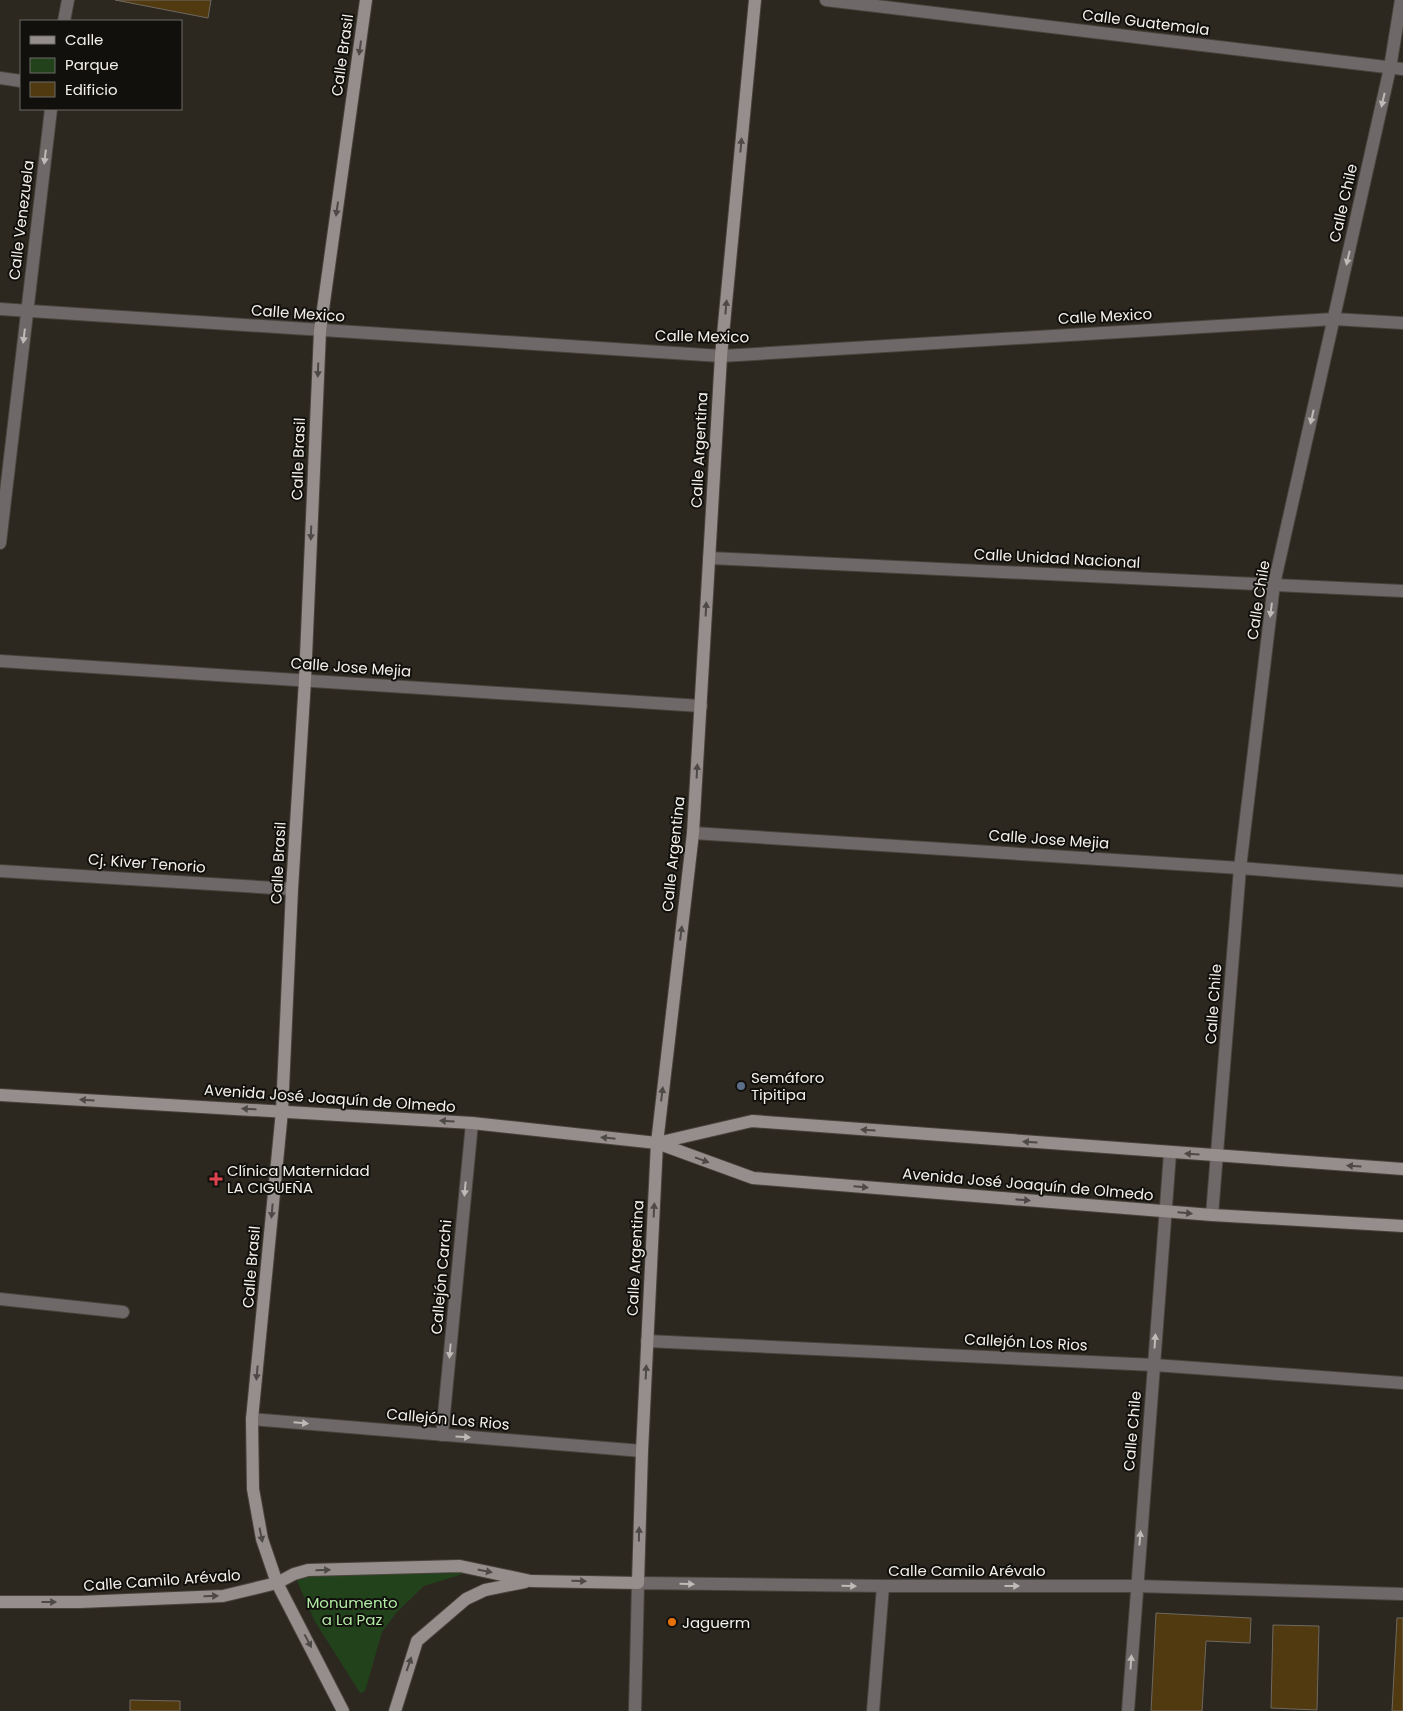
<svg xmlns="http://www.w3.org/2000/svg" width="1403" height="1711" viewBox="0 0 1403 1711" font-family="Poppins,sans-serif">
	<rect width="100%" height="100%" fill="#2c271f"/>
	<!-- green -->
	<polygon fill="#22421b" points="466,1573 424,1586 396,1613 382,1632 366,1688 364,1692 360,1693 314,1620 295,1576"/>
	<!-- building -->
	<g fill="#523a10" stroke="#6e6860">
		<polygon points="115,0 211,0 208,18"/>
		<polygon points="1156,1613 1251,1618 1250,1643 1206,1641 1202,1711 1151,1711"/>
		<polygon points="1397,1618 1403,1618 1403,1711 1392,1711"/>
		<polygon points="1273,1625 1319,1626 1317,1710 1271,1708"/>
		<polygon points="130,1700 180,1701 180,1711 130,1711"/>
	</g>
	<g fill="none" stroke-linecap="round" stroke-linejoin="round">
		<defs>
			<g id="minor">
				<polyline points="826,0 1403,69"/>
				<polyline points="64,21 68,0"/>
				<polyline points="0,78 21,81"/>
				<polyline points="0,309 721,356 1334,319 1403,323"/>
				<polyline points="0,543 51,109"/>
				<polyline points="709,558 1403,591"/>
				<polyline points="0,661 701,706"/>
				<polyline points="693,833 1240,868 1403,881"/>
				<polyline points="0,871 292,889"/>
				<polyline points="1212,1215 1240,868 1274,584 1390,68 1401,0"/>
				<polyline points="0,1299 123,1312"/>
				<polyline points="647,1341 1154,1365 1403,1383"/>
				<polyline points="252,1419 642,1451"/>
				<polyline points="442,1435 472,1123"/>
				<polyline points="635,1711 638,1583 883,1586 1136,1586 1403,1594"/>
				<polyline points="873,1711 883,1586"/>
				<polyline points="1128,1711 1170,1153"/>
			</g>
			<g id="secondary">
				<polyline points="0,1095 472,1123 657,1143 753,1178 1212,1215 1403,1226"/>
				<polyline points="657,1143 752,1121 1403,1169"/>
				<polyline points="0,1602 80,1602 223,1596 277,1583 294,1574 308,1570 460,1566 531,1581 638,1583 642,1451 657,1143 693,833 721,356 755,0"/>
				<polyline points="343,1711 277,1583 262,1539 253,1489 252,1419 282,1111 292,889 305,680 320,331 366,0"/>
				<polyline points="395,1711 417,1641 466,1599 485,1590 525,1582"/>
			</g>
		</defs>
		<!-- minor casing -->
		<use href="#minor" stroke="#48433c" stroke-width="14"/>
		<!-- secondary casing -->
		<use href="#secondary" stroke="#48433c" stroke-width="14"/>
		<!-- minor -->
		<use href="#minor" stroke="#6e6968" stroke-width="12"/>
		<!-- secondary -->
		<use href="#secondary" stroke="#968e8c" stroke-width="12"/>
	</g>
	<!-- one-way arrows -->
	<defs><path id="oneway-solid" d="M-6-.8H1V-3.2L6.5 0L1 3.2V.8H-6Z" transform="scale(1.25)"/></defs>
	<g fill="#4d4946">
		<use href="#oneway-solid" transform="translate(360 48) rotate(98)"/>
		<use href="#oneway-solid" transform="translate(741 145) rotate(-85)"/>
		<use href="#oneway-solid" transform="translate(337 209) rotate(98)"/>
		<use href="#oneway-solid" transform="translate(726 307) rotate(-85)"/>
		<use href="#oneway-solid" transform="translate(318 370) rotate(92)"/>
		<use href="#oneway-solid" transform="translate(311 533) rotate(92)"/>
		<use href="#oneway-solid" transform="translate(706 609) rotate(-87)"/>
		<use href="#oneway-solid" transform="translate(697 771) rotate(-87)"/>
		<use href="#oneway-solid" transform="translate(681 933) rotate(-83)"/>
		<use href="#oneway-solid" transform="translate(662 1094) rotate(-83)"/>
		<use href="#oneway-solid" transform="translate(87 1100) rotate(-177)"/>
		<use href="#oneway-solid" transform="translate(249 1109) rotate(-177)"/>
		<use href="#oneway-solid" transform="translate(447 1121) rotate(-176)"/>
		<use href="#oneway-solid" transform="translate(868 1130) rotate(-176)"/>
		<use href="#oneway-solid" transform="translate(608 1138) rotate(-174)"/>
		<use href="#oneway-solid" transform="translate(1030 1142) rotate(-176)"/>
		<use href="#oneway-solid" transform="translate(1192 1154) rotate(-177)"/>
		<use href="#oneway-solid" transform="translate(702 1160) rotate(20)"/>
		<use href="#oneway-solid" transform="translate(1354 1166) rotate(-176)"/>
		<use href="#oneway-solid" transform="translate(861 1187) rotate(5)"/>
		<use href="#oneway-solid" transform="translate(1023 1200) rotate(5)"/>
		<use href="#oneway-solid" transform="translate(654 1210) rotate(-87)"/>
		<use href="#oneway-solid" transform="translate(272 1211) rotate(95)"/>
		<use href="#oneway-solid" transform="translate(1185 1213) rotate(5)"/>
		<use href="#oneway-solid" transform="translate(646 1372) rotate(-87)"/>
		<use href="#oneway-solid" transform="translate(257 1373) rotate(95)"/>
		<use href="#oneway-solid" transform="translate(639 1534) rotate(-89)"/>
		<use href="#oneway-solid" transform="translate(261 1535) rotate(78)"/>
		<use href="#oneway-solid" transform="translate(323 1570) rotate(-2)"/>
		<use href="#oneway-solid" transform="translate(485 1571) rotate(11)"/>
		<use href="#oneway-solid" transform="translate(579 1581) rotate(1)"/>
		<use href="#oneway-solid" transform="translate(211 1596) rotate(-2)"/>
		<use href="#oneway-solid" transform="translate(49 1602)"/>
		<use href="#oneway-solid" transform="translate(308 1641) rotate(62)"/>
		<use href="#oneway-solid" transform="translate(409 1664) rotate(-71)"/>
	</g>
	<g fill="#bebab7">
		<use href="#oneway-solid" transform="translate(1383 100) rotate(103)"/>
		<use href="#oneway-solid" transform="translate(45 157) rotate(97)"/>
		<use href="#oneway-solid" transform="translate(1348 258) rotate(103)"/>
		<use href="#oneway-solid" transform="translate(24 336) rotate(97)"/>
		<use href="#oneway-solid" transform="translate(1312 417) rotate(103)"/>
		<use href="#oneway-solid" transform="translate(1271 610) rotate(97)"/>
		<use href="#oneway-solid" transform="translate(465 1189) rotate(95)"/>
		<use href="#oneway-solid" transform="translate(1155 1341) rotate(-86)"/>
		<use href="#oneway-solid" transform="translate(450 1351) rotate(95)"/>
		<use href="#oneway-solid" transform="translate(301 1423) rotate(5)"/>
		<use href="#oneway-solid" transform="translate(463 1437) rotate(4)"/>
		<use href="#oneway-solid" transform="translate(1140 1538) rotate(-85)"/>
		<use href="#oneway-solid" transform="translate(687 1584) rotate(1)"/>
		<use href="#oneway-solid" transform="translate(849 1586) rotate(1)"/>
		<use href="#oneway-solid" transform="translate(1012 1586)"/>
		<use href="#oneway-solid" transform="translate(1131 1662) rotate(-86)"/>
	</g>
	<!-- markers -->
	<circle fill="#5c6f8a" stroke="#12100d" stroke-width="2" cx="741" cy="1086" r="5"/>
	<path fill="#e0444e" stroke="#12100d" stroke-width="2" d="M213.5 1171.5h5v5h5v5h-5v5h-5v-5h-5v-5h5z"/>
	<circle fill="#e8710a" stroke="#12100d" stroke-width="2" cx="672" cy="1622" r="5"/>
	<g text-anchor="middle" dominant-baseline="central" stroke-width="4" stroke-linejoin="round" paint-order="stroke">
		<!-- street labels -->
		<g font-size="15" fill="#f3f0eb" stroke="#12100d">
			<text transform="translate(1146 22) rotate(7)">Calle Guatemala</text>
			<text transform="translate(342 55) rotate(-82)">Calle Brasil</text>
			<text transform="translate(1343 203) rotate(-77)">Calle Chile</text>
			<text transform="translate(21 220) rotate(-83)">Calle Venezuela</text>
			<text transform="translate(298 313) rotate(4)">Calle Mexico</text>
			<text transform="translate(1105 316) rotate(-3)">Calle Mexico</text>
			<text transform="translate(702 336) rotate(1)">Calle Mexico</text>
			<text transform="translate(699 450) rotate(-87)">Calle Argentina</text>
			<text transform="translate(298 459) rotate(-88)">Calle Brasil</text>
			<text transform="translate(1057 558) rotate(3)">Calle Unidad Nacional</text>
			<text transform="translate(1258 600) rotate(-81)">Calle Chile</text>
			<text transform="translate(351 667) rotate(4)">Calle Jose Mejia</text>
			<text transform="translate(1049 839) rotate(4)">Calle Jose Mejia</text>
			<text transform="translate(673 854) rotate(-84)">Calle Argentina</text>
			<text transform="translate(147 863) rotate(4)">Cj. Kiver Tenorio</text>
			<text transform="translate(278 863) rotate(-87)">Calle Brasil</text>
			<text transform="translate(1213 1004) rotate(-86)">Calle Chile</text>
			<text transform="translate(330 1098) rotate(4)">Avenida José Joaquín de Olmedo</text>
			<text transform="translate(1028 1184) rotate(5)">Avenida José Joaquín de Olmedo</text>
			<text transform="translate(635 1258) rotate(-87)">Calle Argentina</text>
			<text transform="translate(251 1267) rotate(-85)">Calle Brasil</text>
			<text transform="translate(441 1277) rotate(-85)">Callejón Carchi</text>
			<text transform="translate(1026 1342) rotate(3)">Callejón Los Rios</text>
			<text transform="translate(448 1419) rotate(5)">Callejón Los Rios</text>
			<text transform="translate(1132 1431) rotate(-85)">Calle Chile</text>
			<text x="967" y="1570">Calle Camilo Arévalo</text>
			<text transform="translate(162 1580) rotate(-4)">Calle Camilo Arévalo</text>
		</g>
		<!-- poi labels -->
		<g font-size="15" fill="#f3f0eb" stroke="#12100d" text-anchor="start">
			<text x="751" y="1077">Semáforo<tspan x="751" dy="17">Tipitipa</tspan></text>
			<text x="227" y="1170">Clínica Maternidad<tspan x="227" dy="17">LA CIGUEÑA</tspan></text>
			<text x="682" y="1622">Jaguerm</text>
		</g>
		<!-- park labels -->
		<g font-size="15" fill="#b0eaa3" stroke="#12100d">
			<text x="352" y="1602">Monumento<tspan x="352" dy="17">a La Paz</tspan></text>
		</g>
	</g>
	<!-- legend -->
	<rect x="20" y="20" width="162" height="90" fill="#12100d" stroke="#6c6a66"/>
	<rect x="30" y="36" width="25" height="8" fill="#968e8c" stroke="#6c6a66"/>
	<text x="65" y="45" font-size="15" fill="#f3f0eb">Calle</text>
	<rect x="30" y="58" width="25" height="15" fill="#22421b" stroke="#6c6a66"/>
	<text x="65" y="70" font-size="15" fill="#f3f0eb">Parque</text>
	<rect x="30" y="82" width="25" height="15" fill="#523a10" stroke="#6c6a66"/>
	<text x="65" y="95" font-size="15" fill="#f3f0eb">Edificio</text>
</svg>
